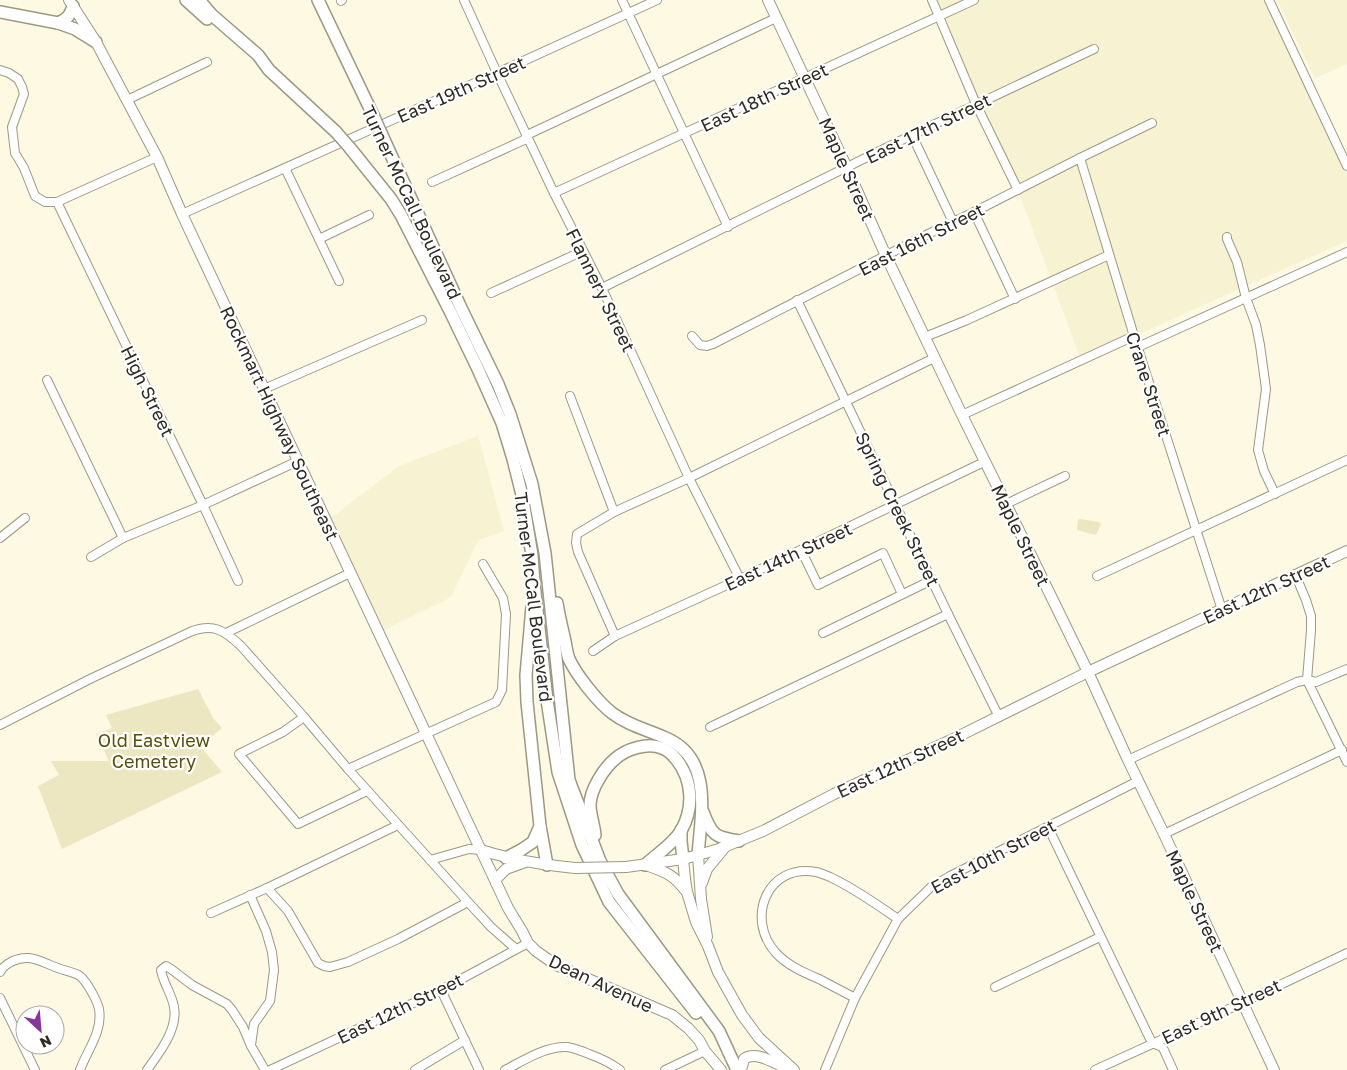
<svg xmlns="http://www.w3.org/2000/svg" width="1347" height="1070" viewBox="0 0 1347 1070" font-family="'Golos Text',sans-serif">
	<rect width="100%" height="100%" fill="#fdf9e2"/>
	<!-- built -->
	<g fill="#f7f2d2">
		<polygon points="932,0 1265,0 1347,176 1347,241 1081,360 1018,190"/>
		<polygon points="1277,0 1347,0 1347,64 1315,78"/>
		<polygon points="478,436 504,531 478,540 451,597 378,633 326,522 399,466"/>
	</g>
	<!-- green -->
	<g fill="#ece6c1">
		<polygon points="1080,519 1099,522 1101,524 1096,535 1077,530 1078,520"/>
		<polygon points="198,689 213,718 222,728 200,746 222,772 62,849 38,786 59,775 51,761 109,761 96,734 112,728 106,715"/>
	</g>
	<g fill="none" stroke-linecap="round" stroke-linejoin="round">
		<defs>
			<g id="minor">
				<polyline points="464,0 497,73 554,193 602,288 689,478 740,579"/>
				<polyline points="622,0 728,227"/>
				<polyline points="932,0 976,104 1018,190"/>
				<polyline points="1269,0 1347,166"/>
				<polyline points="341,1 342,0"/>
				<polyline points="0,70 9,73 18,79 22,87 24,94 12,127 15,153 24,168 35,196 45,202 57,202 157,157"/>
				<polyline points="127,100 207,62"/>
				<polyline points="912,135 953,222"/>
				<polyline points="1080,158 1134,336 1222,610"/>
				<polyline points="285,168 339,281"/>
				<polyline points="432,182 524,140 527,135 776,18"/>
				<polyline points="554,193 974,0"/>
				<polyline points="57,202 203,505 238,581"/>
				<polyline points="974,212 1015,299"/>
				<polyline points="182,214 497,73 657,0"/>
				<polyline points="1227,237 1227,239 1237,262 1246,298 1256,325 1260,345 1266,389 1258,450 1264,471 1275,494"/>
				<polyline points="319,239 369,215"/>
				<polyline points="602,288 912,135 1094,49"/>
				<polyline points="491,293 583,251"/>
				<polyline points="797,300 948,614 999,717"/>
				<polyline points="692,336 700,345 707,346 713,344 928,234 974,212 1080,158 1152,123"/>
				<polyline points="925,337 967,320 1109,255"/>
				<polyline points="1138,347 1347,252"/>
				<polyline points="47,380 123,538"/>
				<polyline points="264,389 422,320"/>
				<polyline points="570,396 614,512"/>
				<polyline points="962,415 1134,336"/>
				<polyline points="1006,504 1065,476"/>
				<polyline points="0,538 25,518"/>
				<polyline points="801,550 818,585 883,553 902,594"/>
				<polyline points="91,557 123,538 203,505 298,461"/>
				<polyline points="1295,574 1306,600 1311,616 1311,630 1307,680 1347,762"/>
				<polyline points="1097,576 1347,460"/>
				<polyline points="226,633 350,573"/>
				<polyline points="823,633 932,580"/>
				<polyline points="615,636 578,552 576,543 577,534 614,512 689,478 934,358"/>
				<polyline points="593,651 615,636 740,579 984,462"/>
				<polyline points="304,717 283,732 239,754 298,824 367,791"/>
				<path d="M0,725L90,679L190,632C213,623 224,630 241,646L304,717L348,769L468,902L491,927L516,949"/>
				<polyline points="710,727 948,614"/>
				<polyline points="1128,760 1297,682 1307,680 1316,682 1347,669"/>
				<polyline points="348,769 496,702 502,690 506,614 503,598 483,564"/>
				<polyline points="1048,827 1152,1043 1160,1046 1163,1048 1173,1070"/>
				<polyline points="1164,834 1342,750"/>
				<polyline points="430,860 469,849 481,850"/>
				<polyline points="267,888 288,911 318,963 324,966 330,967 348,962 398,939 468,902"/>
				<polyline points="250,895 266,931 272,952 274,970 270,1001 254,1024 251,1045"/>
				<polyline points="211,913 267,888 398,825"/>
				<path d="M0,972C5,963 18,957 29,958C39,959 49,965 58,968C65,971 74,972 80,976C87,982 97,1000 99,1009C103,1032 87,1050 80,1070"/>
				<polyline points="995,987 1100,937"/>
				<polyline points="441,990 479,1070"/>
				<polyline points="0,998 35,1070"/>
				<path d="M855,998C844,992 832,986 821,980C805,973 788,966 776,953C745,919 767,863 816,872C821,873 825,875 830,877C854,888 876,904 898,919"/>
				<path d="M147,1070C159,1053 178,1030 174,1007C172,994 163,983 161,970L166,966L171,969L192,985L227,1004L232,1010L243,1027L251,1046L265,1070"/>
				<polyline points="270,1070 441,990 528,943"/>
				<polyline points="415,1070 465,1040"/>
				<path d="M505,1070C523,1061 545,1046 567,1047C574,1048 582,1051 589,1054C600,1058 611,1063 620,1070"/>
				<polyline points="665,1070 705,1051"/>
				<polyline points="825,1070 855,998 898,919 931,887 950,876 1138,781"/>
				<polyline points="1095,1070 1242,1003 1347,953"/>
			</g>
			<g id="major">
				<polyline points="69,0 96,42 157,157 182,214 508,908 522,931 528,943 536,951 556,965 672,1015 688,1028 699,1040 705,1051 721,1070"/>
				<polyline points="768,0 847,168 886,256 962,415 1006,504 1088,672 1128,760 1164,834 1274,1070"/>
				<path d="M481,850C512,860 543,865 575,868"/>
				<polyline points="698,855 701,899 707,937"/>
				<polyline points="683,859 685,879 687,892 696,922 708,946 718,972 742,1015 759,1038 794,1070"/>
				<path d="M646,865C665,872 673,874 685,890"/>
				<polyline points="626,867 683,859 698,855 719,849 763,831 834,794 951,740 1088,672 1347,551"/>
				<polyline points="496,883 496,879 506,869 525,862"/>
				<polyline points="702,883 707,869 725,847"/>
				<path d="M741,1070L744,1059C756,1050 776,1064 788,1069"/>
			</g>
			<g id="highway">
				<polyline points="186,0 207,19"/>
				<polyline points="199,0 212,15 258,55 269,70 336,132"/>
				<polyline points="318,0 373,115"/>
				<polyline points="0,12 58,23 75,29 96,42"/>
				<path d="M58,23C67,19 70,16 73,6"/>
				<polyline points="381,133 461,308 498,384 510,414 532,484 545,553 569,780 600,861 618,894 719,1031 737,1070"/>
				<polyline points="350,148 391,199 401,215 450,311 477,367 502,423 513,459 522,495 532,555 534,583 547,700 558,772 582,845 609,902 696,1013"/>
				<path d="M557,603C559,616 562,628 565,641C566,647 567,654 569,659C577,676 598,702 612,713C629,726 649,730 668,739C713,760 701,815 698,855"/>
				<polyline points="532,607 526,675 527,702 540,826 547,865"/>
				<path d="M703,812C712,836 715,837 739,841"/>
				<polyline points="681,830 681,841 683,859"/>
				<path d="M595,835C594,825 590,814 590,805C590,790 604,768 615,759C626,749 648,742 662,748C668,750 672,754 676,759C693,780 694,808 681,831C672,845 657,854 645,865"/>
				<polyline points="506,858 521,850 533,842 540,826"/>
			</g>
		</defs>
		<!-- minor casing -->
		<use href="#minor" stroke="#9c9983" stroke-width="10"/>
		<!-- major casing -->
		<use href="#major" stroke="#9c9983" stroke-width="12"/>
		<!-- highway casing -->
		<use href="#highway" stroke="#9c9983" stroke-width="14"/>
		<!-- minor -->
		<use href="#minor" stroke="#fff" stroke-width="8"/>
		<!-- major -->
		<use href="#major" stroke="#fff" stroke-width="10"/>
		<!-- highway -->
		<use href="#highway" stroke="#fff" stroke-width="11"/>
		<defs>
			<polyline id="major-bridge" points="575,868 626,867"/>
			<g id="highway-bridge">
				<polyline points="373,115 381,133"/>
				<polyline points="336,132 350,148"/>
			</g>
		</defs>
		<!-- major-bridge casing -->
		<use href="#major-bridge" stroke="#9c9983" stroke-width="12" stroke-linecap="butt"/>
		<!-- highway-bridge casing -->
		<use href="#highway-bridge" stroke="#9c9983" stroke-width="14" stroke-linecap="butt"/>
		<!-- major-bridge -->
		<use href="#major-bridge" stroke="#fff" stroke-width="10"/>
		<!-- highway-bridge -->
		<use href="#highway-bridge" stroke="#fff" stroke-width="11"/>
	</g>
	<g text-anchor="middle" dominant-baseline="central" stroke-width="4.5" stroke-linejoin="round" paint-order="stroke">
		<!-- street labels -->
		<g font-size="18" fill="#2d2b22" stroke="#fff">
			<text transform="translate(461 89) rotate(-24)">East 19th Street</text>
			<text transform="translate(764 97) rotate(-25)">East 18th Street</text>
			<text transform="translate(928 128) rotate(-26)">East 17th Street</text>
			<text transform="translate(847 169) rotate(66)">Maple Street</text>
			<text transform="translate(412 202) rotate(65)">Turner McCall Boulevard</text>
			<text transform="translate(921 239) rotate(-27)">East 16th Street</text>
			<text transform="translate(601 290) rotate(64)">Flannery Street</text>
			<text transform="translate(1149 384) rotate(72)">Crane Street</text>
			<text transform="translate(148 391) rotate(64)">High Street</text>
			<text transform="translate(280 423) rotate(65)">Rockmart Highway Southeast</text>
			<text transform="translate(898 509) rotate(64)">Spring Creek Street</text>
			<text transform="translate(1021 535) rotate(64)">Maple Street</text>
			<text transform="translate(788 556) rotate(-25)">East 14th Street</text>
			<text transform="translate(1266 589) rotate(-25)">East 12th Street</text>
			<text transform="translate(534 597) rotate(83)">Turner McCall Boulevard</text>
			<text transform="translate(900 763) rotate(-25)">East 12th Street</text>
			<text transform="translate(993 856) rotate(-28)">East 10th Street</text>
			<text transform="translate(1195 901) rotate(65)">Maple Street</text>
			<text transform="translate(601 983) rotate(25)">Dean Avenue</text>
			<text transform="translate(400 1008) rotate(-26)">East 12th Street</text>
			<text transform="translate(1221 1011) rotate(-25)">East 9th Street</text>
		</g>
		<!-- park labels -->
		<g font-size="18" fill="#5a4f03" stroke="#fff">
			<text x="154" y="740">Old Eastview<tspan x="154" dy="21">Cemetery</tspan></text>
		</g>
	</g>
	<!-- north arrow -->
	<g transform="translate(40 1030) rotate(154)"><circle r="24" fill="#ffffff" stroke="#abaaa7"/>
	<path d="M0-4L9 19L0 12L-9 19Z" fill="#8a339f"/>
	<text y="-8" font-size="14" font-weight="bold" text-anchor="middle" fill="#2d2b22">N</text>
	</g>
</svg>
